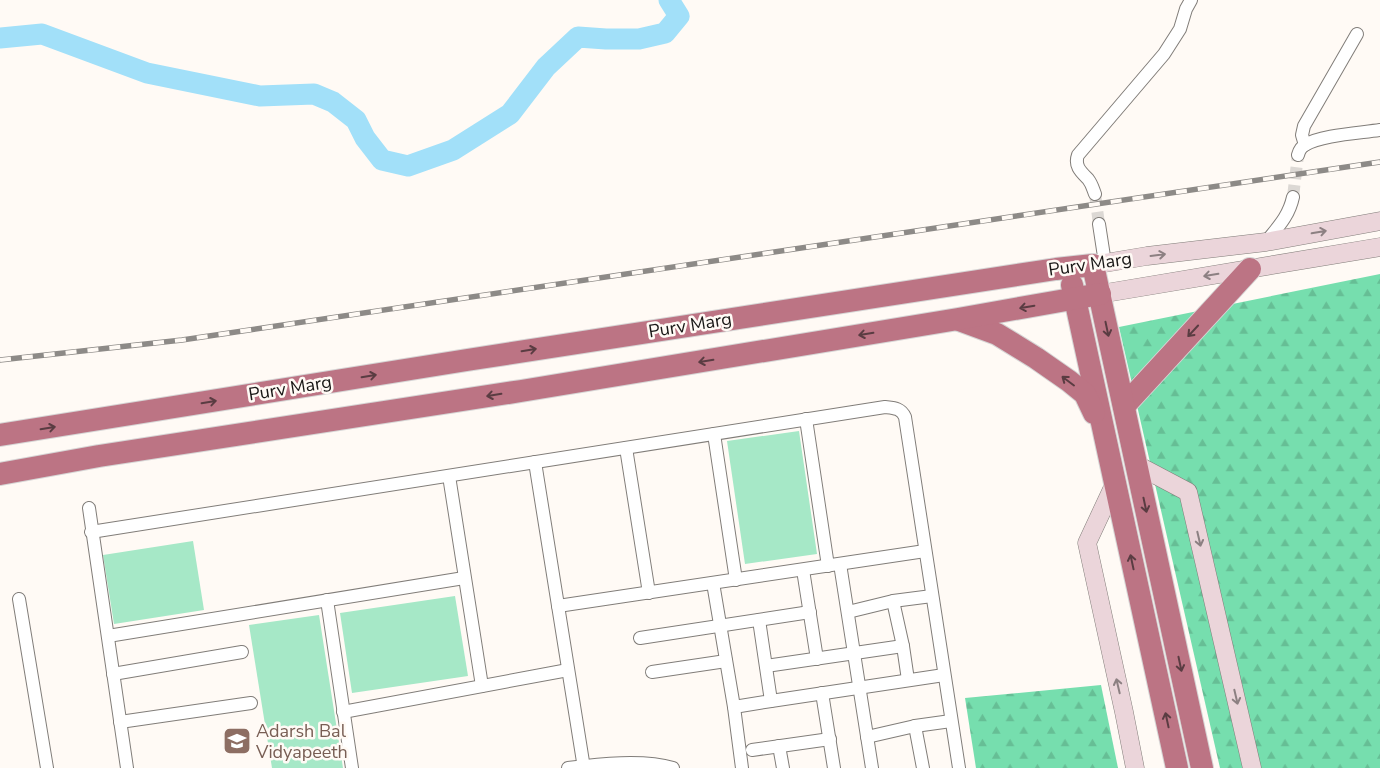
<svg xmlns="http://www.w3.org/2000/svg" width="1380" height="768" viewBox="0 0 1380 768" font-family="'Nunito Sans',sans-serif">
	<defs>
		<pattern id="forest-firs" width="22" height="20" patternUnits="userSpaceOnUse" patternTransform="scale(1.25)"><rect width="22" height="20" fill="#76deae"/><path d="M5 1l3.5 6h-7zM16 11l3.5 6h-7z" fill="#66be95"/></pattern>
	</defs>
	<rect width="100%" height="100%" fill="#fffaf5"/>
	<!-- green -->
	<g fill="#a6e8c7">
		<polygon points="799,431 817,554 745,564 727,441"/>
		<polygon points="193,541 204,610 114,624 103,555"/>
		<polygon points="455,596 468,676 352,693 340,613"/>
		<polygon points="319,615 343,768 272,768 249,625"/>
	</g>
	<!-- forest -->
	<g fill="url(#forest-firs)">
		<polygon points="1380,274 1380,768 1220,768 1119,327"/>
		<polygon points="1101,685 1118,768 976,768 965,698"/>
	</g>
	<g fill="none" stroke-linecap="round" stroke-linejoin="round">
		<!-- river -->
		<polyline stroke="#a2e0f9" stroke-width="21" points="0,38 42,34 147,73 260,96 314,94 333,102 356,120 365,138 382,160 408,166 453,150 510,114 546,67 578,37 606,39 639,39 665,33 679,16 669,0"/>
		<!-- street-tunnel -->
		<g stroke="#dcd8d4" stroke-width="12" stroke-dasharray="12 6" stroke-linecap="butt">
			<polyline points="1095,194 1099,224"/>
			<polyline points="1293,197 1298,155"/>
		</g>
		<defs>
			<g id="street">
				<polyline points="1305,145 1302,135 1304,126 1357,34"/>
				<path d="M1298,155C1299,151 1301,147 1305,145C1320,135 1361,133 1380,130"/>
				<path d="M1095,194C1093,189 1092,184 1088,179C1081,172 1074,166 1078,155L1164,54L1180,29L1186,9L1191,0"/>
				<polyline points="1099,224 1105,263"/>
				<path d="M1266,242C1278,227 1289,216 1293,197"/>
				<polyline points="806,419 828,566"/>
				<polyline points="714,434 736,580"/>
				<polyline points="626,448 649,593"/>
				<polyline points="535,462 584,768"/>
				<polyline points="449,476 482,686"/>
				<polyline points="89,508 127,768"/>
				<path d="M91,532L885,407C894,408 901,408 905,417L959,768"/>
				<polyline points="840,564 872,768"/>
				<polyline points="803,570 817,659"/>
				<polyline points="713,583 734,707 742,768"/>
				<polyline points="19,599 47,768"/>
				<polyline points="327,600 352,768"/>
				<polyline points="893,601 903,646 908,680"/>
				<polyline points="558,606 925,551"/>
				<polyline points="848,612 893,601 932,596"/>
				<polyline points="759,620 771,701"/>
				<polyline points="108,636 464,578"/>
				<polyline points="640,638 810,612"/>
				<polyline points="766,666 903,646"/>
				<polyline points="652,672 726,661"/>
				<polyline points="113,674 242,652"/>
				<polyline points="822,693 834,768"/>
				<polyline points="734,707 771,701 944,675"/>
				<polyline points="343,712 568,670"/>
				<polyline points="120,722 251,703"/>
				<polyline points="915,726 923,768"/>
				<polyline points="867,737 915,726 951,721"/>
				<polyline points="779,746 783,768"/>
				<polyline points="752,750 830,739"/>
				<path d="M568,768C599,764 643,759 673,768"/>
			</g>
			<g id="secondary">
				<polyline points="1093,265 1147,256 1266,242 1380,221"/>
				<polyline points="1100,294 1380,247"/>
				<polyline points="1137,465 1188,492 1252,768"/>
				<polyline points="1115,483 1087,543 1124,712 1135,768"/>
			</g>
			<g id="highway">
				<polyline points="1072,285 1177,768"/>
				<polyline points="959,320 997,334 1036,358 1069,381 1085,394 1094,413"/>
				<polyline points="1124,406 1250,269"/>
				<polyline points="0,435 467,360 1056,269 1093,265 1202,768"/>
				<polyline points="0,474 99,456 521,391 958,319 1100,294"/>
			</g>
		</defs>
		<!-- street casing -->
		<use href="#street" stroke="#817d79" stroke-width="14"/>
		<!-- secondary casing -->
		<use href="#secondary" stroke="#817d79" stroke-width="19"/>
		<!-- highway casing -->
		<use href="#highway" stroke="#d6d5d5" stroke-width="24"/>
		<!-- street -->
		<use href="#street" stroke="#fff" stroke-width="12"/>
		<!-- secondary -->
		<use href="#secondary" stroke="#ebd5da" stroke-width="18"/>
		<!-- highway -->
		<use href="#highway" stroke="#bc7484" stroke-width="22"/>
		<defs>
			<polyline id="rail" points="0,360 182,340 1380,162"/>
		</defs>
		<!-- rail casing -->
		<use href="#rail" stroke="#8d8a87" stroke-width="5.5"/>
		<!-- rail -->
		<use href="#rail" stroke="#fffaf5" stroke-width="4" stroke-dasharray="11" stroke-linecap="butt"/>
	</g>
	<!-- one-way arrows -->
	<defs><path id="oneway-shaft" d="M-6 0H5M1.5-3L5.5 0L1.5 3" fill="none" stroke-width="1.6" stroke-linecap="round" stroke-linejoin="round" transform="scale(1.25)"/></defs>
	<g stroke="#8c8082">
		<use href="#oneway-shaft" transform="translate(1319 232) rotate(-10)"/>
		<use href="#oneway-shaft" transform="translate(1158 255) rotate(-7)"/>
		<use href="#oneway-shaft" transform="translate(1211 275) rotate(171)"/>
		<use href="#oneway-shaft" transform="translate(1199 539) rotate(77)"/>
		<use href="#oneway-shaft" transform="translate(1118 686) rotate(-103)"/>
		<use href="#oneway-shaft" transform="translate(1236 697) rotate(77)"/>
	</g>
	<g stroke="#5a3c42">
		<use href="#oneway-shaft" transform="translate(1027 307) rotate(170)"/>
		<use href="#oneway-shaft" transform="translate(1107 329) rotate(78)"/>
		<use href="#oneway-shaft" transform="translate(1193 331) rotate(133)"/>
		<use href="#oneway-shaft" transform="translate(866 334) rotate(171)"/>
		<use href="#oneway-shaft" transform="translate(529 350) rotate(-9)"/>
		<use href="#oneway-shaft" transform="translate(706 361) rotate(171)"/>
		<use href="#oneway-shaft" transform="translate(369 376) rotate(-9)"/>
		<use href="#oneway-shaft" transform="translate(1068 381) rotate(-143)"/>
		<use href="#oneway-shaft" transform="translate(494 395) rotate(171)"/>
		<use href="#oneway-shaft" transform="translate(209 402) rotate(-9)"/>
		<use href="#oneway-shaft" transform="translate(48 428) rotate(-9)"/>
		<use href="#oneway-shaft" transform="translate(1145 505) rotate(78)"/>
		<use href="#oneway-shaft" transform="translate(1132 562) rotate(-102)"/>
		<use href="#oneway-shaft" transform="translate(1180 664) rotate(78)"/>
		<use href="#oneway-shaft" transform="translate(1167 720) rotate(-102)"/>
	</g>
	<!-- icons -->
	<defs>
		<symbol id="school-square" viewBox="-11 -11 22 22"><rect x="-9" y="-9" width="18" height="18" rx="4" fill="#8d6e63" stroke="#fffaf5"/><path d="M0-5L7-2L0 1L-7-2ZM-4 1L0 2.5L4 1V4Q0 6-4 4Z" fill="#fff"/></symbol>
	</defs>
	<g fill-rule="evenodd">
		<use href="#school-square" x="221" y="725" width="32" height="32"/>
	</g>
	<g text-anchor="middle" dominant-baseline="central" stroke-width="5" stroke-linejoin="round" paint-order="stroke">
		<!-- street labels -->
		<g font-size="18" fill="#191716" stroke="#fffaf5">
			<text transform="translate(1090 264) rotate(-8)">Purv Marg</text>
			<text transform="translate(690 325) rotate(-9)">Purv Marg</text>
			<text transform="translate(290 388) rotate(-9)">Purv Marg</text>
		</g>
		<!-- education labels -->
		<g font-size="18" fill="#785e54" stroke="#fffaf5" text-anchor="start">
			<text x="256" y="731">Adarsh Bal<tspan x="256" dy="21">Vidyapeeth</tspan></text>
		</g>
	</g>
</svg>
